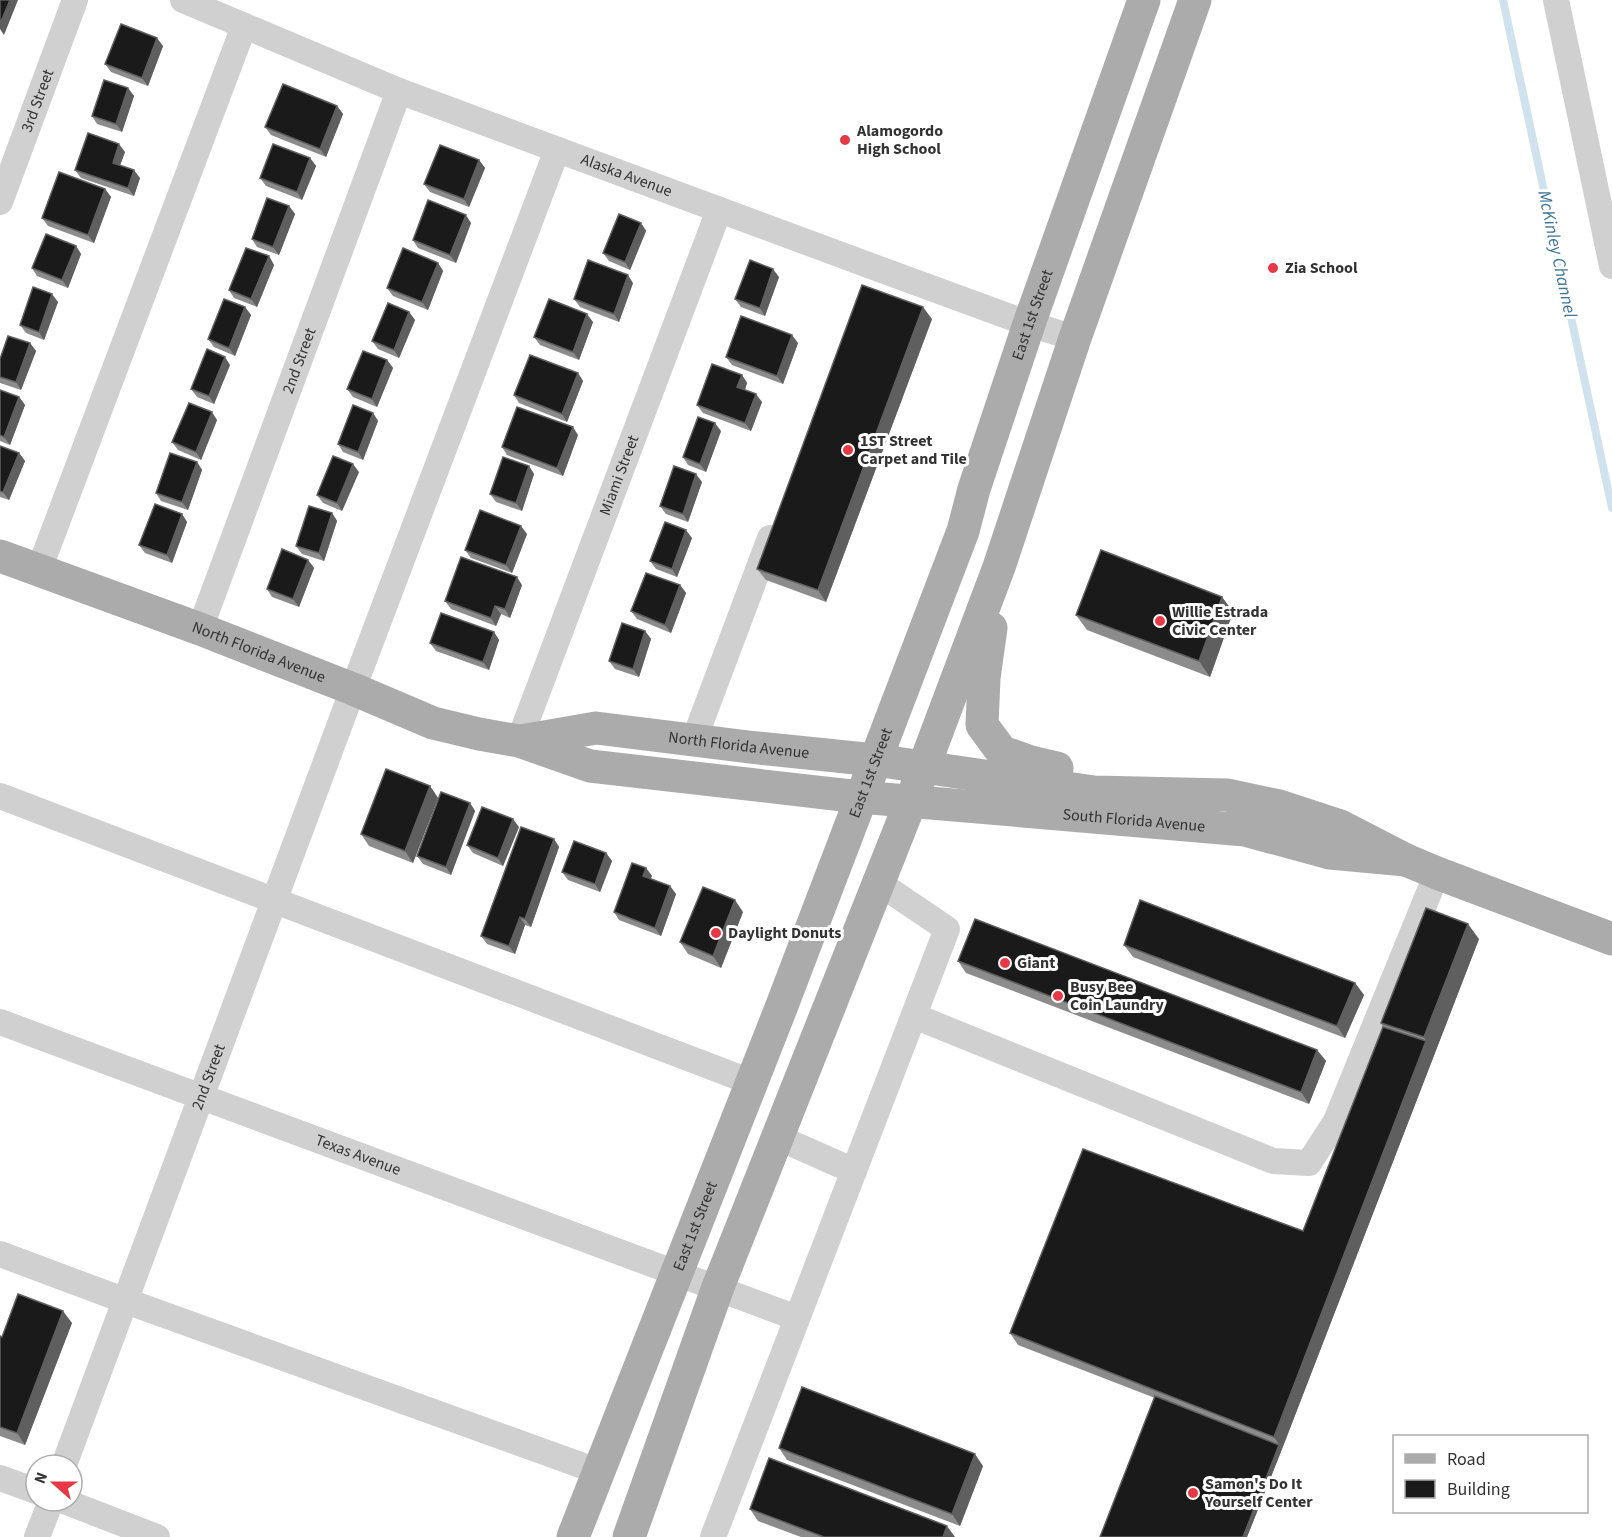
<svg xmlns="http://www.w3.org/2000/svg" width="1612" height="1537" viewBox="0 0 1612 1537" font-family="'Source Sans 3',sans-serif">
	<rect width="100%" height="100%" fill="#fff"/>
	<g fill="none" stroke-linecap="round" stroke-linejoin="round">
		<!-- stream -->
		<polyline stroke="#cfe2ee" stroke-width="8" points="1503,0 1612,508"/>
		<!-- minor -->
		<g stroke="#d0d0d0" stroke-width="26">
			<path id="s1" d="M183,0L399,91L871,266L1029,324L1075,338"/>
			<polyline points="1556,0 1612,266"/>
			<path id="s2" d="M0,202L75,0"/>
			<polyline points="39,570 244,26"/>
			<path id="s3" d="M200,629L399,91"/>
			<polyline points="694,740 770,538"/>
			<path id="s4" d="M519,741L719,210"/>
			<polyline points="0,796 751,1082"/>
			<polyline points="914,1016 1273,1161 1309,1163 1336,1121 1437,873"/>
			<path id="s5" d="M0,1022L797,1318"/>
			<polyline points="777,1137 854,1171"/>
			<polyline points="0,1254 126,1301 597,1471"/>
			<path id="s6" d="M64,1465L353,689L557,150"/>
			<polyline points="0,1478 36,1491"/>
			<polyline points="64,1501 157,1537"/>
			<polyline points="37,1537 51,1501"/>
			<polyline points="713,1537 947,929 879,883"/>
		</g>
		<!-- major -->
		<g stroke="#ababab" stroke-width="33">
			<path id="s7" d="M0,556L200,629L353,689L433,723L479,734L519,741L590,766L860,797L1245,830L1330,853L1406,860"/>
			<polyline points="991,628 984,678 982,725 1002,752 1031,762 1057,768"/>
			<path id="s8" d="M521,741L596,728L749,747L875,760L1094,792L1227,795L1279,806L1340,826L1406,860L1437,873L1612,939"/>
			<path id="s9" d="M573,1537L781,1008L963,531L974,489L1029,324L1144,0"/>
			<polyline points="629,1537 718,1287 911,801 999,567 1075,338 1195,0"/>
		</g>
	</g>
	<!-- wall -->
	<g fill="#8c8c8c">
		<polygon points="163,46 148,86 111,72 105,64"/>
		<polygon points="128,88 134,96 122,132 97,124 92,116"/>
		<polygon points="337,106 343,114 326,157 271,135 265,127"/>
		<polygon points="125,152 120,165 140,178 134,196 81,178 75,170"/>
		<polygon points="310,158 316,166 302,200 266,186 260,178"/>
		<polygon points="479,160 485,168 469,207 430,192 424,184"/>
		<polygon points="105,189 111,197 94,243 48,226 42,218"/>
		<polygon points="289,206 295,214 279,255 257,247 252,239"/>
		<polygon points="471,223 456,263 418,248 413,240"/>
		<polygon points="641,223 646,231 630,270 609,261 603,253"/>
		<polygon points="76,246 81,254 68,288 37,276 32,268"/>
		<polygon points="269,256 274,265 257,307 234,298 229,290"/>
		<polygon points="438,263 443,271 428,310 393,296 387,288"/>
		<polygon points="779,277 765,316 741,307 735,299"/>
		<polygon points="633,283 619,322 580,307 574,299"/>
		<polygon points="58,302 44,340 26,333 20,325"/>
		<polygon points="245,307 251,315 235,356 214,347 208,339"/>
		<polygon points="409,312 415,320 399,358 378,349 372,341"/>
		<polygon points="932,319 826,602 766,580 757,569"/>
		<polygon points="593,322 579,360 540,345 534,337"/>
		<polygon points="30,343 36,351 21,390 0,383 0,359"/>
		<polygon points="798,343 783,384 732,365 726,357"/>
		<polygon points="387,360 393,368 377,407 353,397 347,389"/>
		<polygon points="230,365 214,404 197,397 191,389"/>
		<polygon points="578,373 583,381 567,422 519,403 514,395"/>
		<polygon points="742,375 747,383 745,390 762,402 751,431 703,413 697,405"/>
		<polygon points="0,390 19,397 25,405 10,445 0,441"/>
		<polygon points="373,413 378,421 363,460 343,452 338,444"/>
		<polygon points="217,420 201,460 178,450 172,442"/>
		<polygon points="721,431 706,472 688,465 683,457"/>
		<polygon points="578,435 563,476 507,455 502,447"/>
		<polygon points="0,446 19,453 25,461 9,500 0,497"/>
		<polygon points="197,462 202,470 188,510 161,501 156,493"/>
		<polygon points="529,466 534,474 522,511 496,502 490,494"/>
		<polygon points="359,472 342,511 323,503 317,495"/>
		<polygon points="702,482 688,522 666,514 660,506"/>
		<polygon points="332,513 337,521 324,561 302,554 296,546"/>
		<polygon points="182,514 187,522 172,563 145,553 139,545"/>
		<polygon points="527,534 512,573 471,558 465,550"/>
		<polygon points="692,538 677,577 656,569 650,561"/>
		<polygon points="308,560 314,568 299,607 272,597 267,589"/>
		<polygon points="522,585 510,618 501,614 496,626 451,609 445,601"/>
		<polygon points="680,585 686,593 671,633 637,619 631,611"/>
		<polygon points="1222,597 1233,612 1210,677 1087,630 1076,615"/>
		<polygon points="645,631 651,639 639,677 615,669 609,661"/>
		<polygon points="494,632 499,640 489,670 436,651 430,643"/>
		<polygon points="430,786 438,798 413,863 369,846 361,834"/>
		<polygon points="470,803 475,811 451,875 423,864 417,856"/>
		<polygon points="519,827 503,866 473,853 467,845"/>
		<polygon points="554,839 559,847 531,927 525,925 515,954 487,944 481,936"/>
		<polygon points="606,853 612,861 600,892 568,880 562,872"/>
		<polygon points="646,868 652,876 650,879 670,886 676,894 661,936 619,920 614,912"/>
		<polygon points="743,912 721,968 688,954 680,942"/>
		<polygon points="1479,939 1282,1449 1247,1537 1155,1398 1018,1345 1010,1333 1303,1231 1383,1027 1381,1023"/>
		<polygon points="1124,945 1355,983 1364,995 1345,1038 1133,957"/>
		<polygon points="958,961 1317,1050 1326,1061 1309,1104 966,973"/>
		<polygon points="72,1323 25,1445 0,1436 0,1336 2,1337"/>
		<polygon points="779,1448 983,1466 960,1526 787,1460"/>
		<polygon points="750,1509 955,1537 801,1537 758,1521"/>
	</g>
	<!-- shaded-wall -->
	<g fill="#5f5f5f">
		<polygon points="10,0 18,0 4,35 0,29 0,24"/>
		<polygon points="157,38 163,46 148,86 142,78"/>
		<polygon points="128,88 134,96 122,132 116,124"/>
		<polygon points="337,106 343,114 326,157 320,149"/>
		<polygon points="119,144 125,152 118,171 113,163"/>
		<polygon points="310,158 316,166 302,200 297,192"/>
		<polygon points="479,160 485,168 469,207 464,199"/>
		<polygon points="134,170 140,178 134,196 128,188"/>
		<polygon points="105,189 111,197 94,243 88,235"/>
		<polygon points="289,206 295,214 279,255 273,247"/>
		<polygon points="466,215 471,223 456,263 450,255"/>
		<polygon points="641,223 646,231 630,270 625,262"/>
		<polygon points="76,246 81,254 68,288 62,280"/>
		<polygon points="269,256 274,265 257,307 251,299"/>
		<polygon points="438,263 443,271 428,310 422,302"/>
		<polygon points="773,269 779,277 765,316 760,308"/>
		<polygon points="628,275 633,283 619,322 614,314"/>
		<polygon points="52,294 58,302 44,340 39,332"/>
		<polygon points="245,307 251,315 235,356 229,348"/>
		<polygon points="923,307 932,319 826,602 818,590"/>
		<polygon points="409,312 415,320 399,358 394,350"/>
		<polygon points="587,314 593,322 579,360 573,352"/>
		<polygon points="792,335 798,343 783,384 777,376"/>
		<polygon points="30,343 36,351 21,390 16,382"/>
		<polygon points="225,357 230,365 214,404 209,396"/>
		<polygon points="387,360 393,368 377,407 372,399"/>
		<polygon points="578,373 583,381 567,422 562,414"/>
		<polygon points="742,375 747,383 743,395 737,387"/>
		<polygon points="756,394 762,402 751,431 745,423"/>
		<polygon points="19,397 25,405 10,445 4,437"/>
		<polygon points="212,412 217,420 201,460 196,452"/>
		<polygon points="373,413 378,421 363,460 358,452"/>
		<polygon points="715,423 721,431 706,472 700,464"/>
		<polygon points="573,427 578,435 563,476 557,468"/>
		<polygon points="19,453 25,461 9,500 3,492"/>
		<polygon points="197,462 202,470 188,510 182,502"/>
		<polygon points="353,464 359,472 342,511 337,503"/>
		<polygon points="529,466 534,474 522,511 516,503"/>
		<polygon points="696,474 702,482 688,522 683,514"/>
		<polygon points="332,513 337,521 324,561 319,553"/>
		<polygon points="182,514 187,522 172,563 167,555"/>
		<polygon points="521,526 527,534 512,573 506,565"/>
		<polygon points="686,530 692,538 677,577 672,569"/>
		<polygon points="308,560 314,568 299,607 293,599"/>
		<polygon points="517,577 522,585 510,618 505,609"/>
		<polygon points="680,585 686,593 671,633 665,625"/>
		<polygon points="1222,597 1233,612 1210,677 1199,661"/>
		<polygon points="495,606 501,614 496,626 491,618"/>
		<polygon points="645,631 651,639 639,677 633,669"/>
		<polygon points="494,632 499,640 489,670 483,662"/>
		<polygon points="430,786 438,798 413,863 405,851"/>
		<polygon points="470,803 475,811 451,875 446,867"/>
		<polygon points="513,819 519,827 503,866 498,858"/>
		<polygon points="554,839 559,847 531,927 525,919"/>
		<polygon points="606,853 612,861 600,892 595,884"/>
		<polygon points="646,868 652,876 648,884 643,876"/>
		<polygon points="670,886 676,894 661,936 655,928"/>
		<polygon points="735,900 743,912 721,968 713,956"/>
		<polygon points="520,917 525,925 515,954 509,946"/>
		<polygon points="1468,924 1479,939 1282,1449 1274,1437 1426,1041 1424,1037"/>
		<polygon points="1355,983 1364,995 1345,1038 1337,1026"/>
		<polygon points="1317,1050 1326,1061 1309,1104 1301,1092"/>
		<polygon points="63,1311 72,1323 25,1445 17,1433"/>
		<polygon points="1279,1445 1282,1449 1247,1537 1243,1537"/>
		<polygon points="975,1454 983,1466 960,1526 952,1514"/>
		<polygon points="947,1526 955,1537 943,1537"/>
	</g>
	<!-- building -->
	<g fill="#1a1a1a" stroke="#5f5f5f" stroke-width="1.5">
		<polygon points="0,0 10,0 0,24"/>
		<polygon points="121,24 157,38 142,78 105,64"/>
		<polygon points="104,80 128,88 116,124 92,116"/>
		<polygon points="283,84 337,106 320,149 265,127"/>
		<polygon points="88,133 119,144 113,163 134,170 128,188 75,170"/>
		<polygon points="273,144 310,158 297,192 260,178"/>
		<polygon points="440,145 479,160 464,199 424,184"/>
		<polygon points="59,172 105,189 88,235 42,218"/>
		<polygon points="267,198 289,206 273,247 252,239"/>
		<polygon points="428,200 466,215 450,255 413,240"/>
		<polygon points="619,214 641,223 625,262 603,253"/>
		<polygon points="46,234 76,246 62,280 32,268"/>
		<polygon points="246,248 269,256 251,299 229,290"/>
		<polygon points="403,248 438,263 422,302 387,288"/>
		<polygon points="588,260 628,275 614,314 574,299"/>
		<polygon points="750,260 773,269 760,308 735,299"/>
		<polygon points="862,285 923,307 818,590 757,569"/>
		<polygon points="33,287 52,294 39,332 20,325"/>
		<polygon points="224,299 245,307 229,348 208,339"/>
		<polygon points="549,299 587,314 573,352 534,337"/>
		<polygon points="388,303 409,312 394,350 372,341"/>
		<polygon points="741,316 792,335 777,376 726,357"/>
		<polygon points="8,336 30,343 16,382 0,377 0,359"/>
		<polygon points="207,349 225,357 209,396 191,389"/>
		<polygon points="363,351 387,360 372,399 347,389"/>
		<polygon points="530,355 578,373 562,414 514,395"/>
		<polygon points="712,364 742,375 737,387 756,394 745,423 697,405"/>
		<polygon points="0,390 19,397 4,437 0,435"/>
		<polygon points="189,403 212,412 196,452 172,442"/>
		<polygon points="353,405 373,413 358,452 338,444"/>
		<polygon points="517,407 573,427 557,468 502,447"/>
		<polygon points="698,417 715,423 700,464 683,457"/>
		<polygon points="0,446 19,453 3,492 0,491"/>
		<polygon points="170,453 197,462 182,502 156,493"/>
		<polygon points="333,456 353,464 337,503 317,495"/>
		<polygon points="503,457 529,466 516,503 490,494"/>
		<polygon points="674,466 696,474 683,514 660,506"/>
		<polygon points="155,504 182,514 167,555 139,545"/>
		<polygon points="309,506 332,513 319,553 296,546"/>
		<polygon points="480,510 521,526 506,565 465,550"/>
		<polygon points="665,522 686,530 672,569 650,561"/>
		<polygon points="282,549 308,560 293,599 267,589"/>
		<polygon points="1101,550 1222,597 1199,661 1076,615"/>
		<polygon points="461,557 517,577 505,609 495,606 491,618 445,601"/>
		<polygon points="646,573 680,585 665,625 631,611"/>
		<polygon points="441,613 494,632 483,662 430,643"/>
		<polygon points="622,623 645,631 633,669 609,661"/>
		<polygon points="386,769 430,786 405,851 361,834"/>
		<polygon points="441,792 470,803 446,867 417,856"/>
		<polygon points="482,807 513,819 498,858 467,845"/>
		<polygon points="521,827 554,839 525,919 520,917 509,946 481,936"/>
		<polygon points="574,841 606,853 595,884 562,872"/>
		<polygon points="632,863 646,868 643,876 670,886 655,928 614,912"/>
		<polygon points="703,887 735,900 713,956 680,942"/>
		<polygon points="1140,900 1355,983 1337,1026 1124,945"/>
		<polygon points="1426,908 1468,924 1424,1037 1381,1023"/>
		<polygon points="975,919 1317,1050 1301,1092 958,961"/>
		<polygon points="1383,1027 1426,1041 1274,1437 1010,1333 1083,1149 1303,1231"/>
		<polygon points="18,1294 63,1311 17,1433 0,1427 0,1336 2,1337"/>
		<polygon points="802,1387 975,1454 952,1514 779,1448"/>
		<polygon points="1155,1396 1279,1445 1243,1537 1100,1537"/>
		<polygon points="769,1458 947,1526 943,1537 824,1537 750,1509"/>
	</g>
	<!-- markers -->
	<g fill="#e63946" stroke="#fff" stroke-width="2">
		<circle cx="845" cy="140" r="6"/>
		<circle cx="1273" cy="268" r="6"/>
		<circle cx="848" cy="450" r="6"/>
		<circle cx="1160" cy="621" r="6"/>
		<circle cx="716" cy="933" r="6"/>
		<circle cx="1005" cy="963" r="6"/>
		<circle cx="1058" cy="996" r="6"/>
		<circle cx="1193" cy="1493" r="6"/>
	</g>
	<g text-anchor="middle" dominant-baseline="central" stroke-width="6" stroke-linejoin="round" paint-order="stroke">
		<!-- street labels -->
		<g font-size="16" fill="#333" stroke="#fff">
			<text stroke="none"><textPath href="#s2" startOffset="108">3rd Street</textPath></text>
			<text stroke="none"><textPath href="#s1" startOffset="477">Alaska Avenue</textPath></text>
			<text stroke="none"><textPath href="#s9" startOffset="1306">East 1st Street</textPath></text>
			<text stroke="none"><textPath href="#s3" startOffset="286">2nd Street</textPath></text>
			<text stroke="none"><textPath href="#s4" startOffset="284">Miami Street</textPath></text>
			<text stroke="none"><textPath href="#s7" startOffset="276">North Florida Avenue</textPath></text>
			<text stroke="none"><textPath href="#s8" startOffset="220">North Florida Avenue</textPath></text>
			<text stroke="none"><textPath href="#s9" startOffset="820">East 1st Street</textPath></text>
			<text stroke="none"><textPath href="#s7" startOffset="1174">South Florida Avenue</textPath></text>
			<text stroke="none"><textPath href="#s6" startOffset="414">2nd Street</textPath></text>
			<text stroke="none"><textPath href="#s5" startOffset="382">Texas Avenue</textPath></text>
			<text stroke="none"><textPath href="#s9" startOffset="334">East 1st Street</textPath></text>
		</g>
		<!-- poi labels -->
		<g font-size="16" font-weight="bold" fill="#333" stroke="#fff" text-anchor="start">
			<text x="857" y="131">Alamogordo<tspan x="857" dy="18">High School</tspan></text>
			<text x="1285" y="268">Zia School</text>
			<text x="860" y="441">1ST Street<tspan x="860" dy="18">Carpet and Tile</tspan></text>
			<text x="1172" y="612">Willie Estrada<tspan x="1172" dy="18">Civic Center</tspan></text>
			<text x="728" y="933">Daylight Donuts</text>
			<text x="1017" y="963">Giant</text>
			<text x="1070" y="987">Busy Bee<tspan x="1070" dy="18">Coin Laundry</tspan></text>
			<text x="1205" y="1484">Samon's Do It<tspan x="1205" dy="18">Yourself Center</tspan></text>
		</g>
		<!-- water labels -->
		<g font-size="18" font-style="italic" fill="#3f7597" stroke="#fff">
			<text transform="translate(1557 254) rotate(78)">McKinley Channel</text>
		</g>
	</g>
	<!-- legend -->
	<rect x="1393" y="1435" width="195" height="78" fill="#ffffff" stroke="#adadad" stroke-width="1.5"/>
	<rect x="1405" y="1454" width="30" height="9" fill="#ababab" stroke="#adadad" stroke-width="1.5"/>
	<text x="1447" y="1465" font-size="18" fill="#333333">Road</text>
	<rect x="1405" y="1480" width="30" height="18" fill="#1a1a1a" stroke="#adadad" stroke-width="1.5"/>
	<text x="1447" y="1495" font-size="18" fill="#333333">Building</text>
	<!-- north arrow -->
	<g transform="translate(54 1483) rotate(291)"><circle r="28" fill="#ffffff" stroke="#adadad" stroke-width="1.5"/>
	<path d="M0-4.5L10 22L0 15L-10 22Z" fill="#e63946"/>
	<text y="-9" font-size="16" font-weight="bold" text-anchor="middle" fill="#333333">N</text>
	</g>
</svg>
